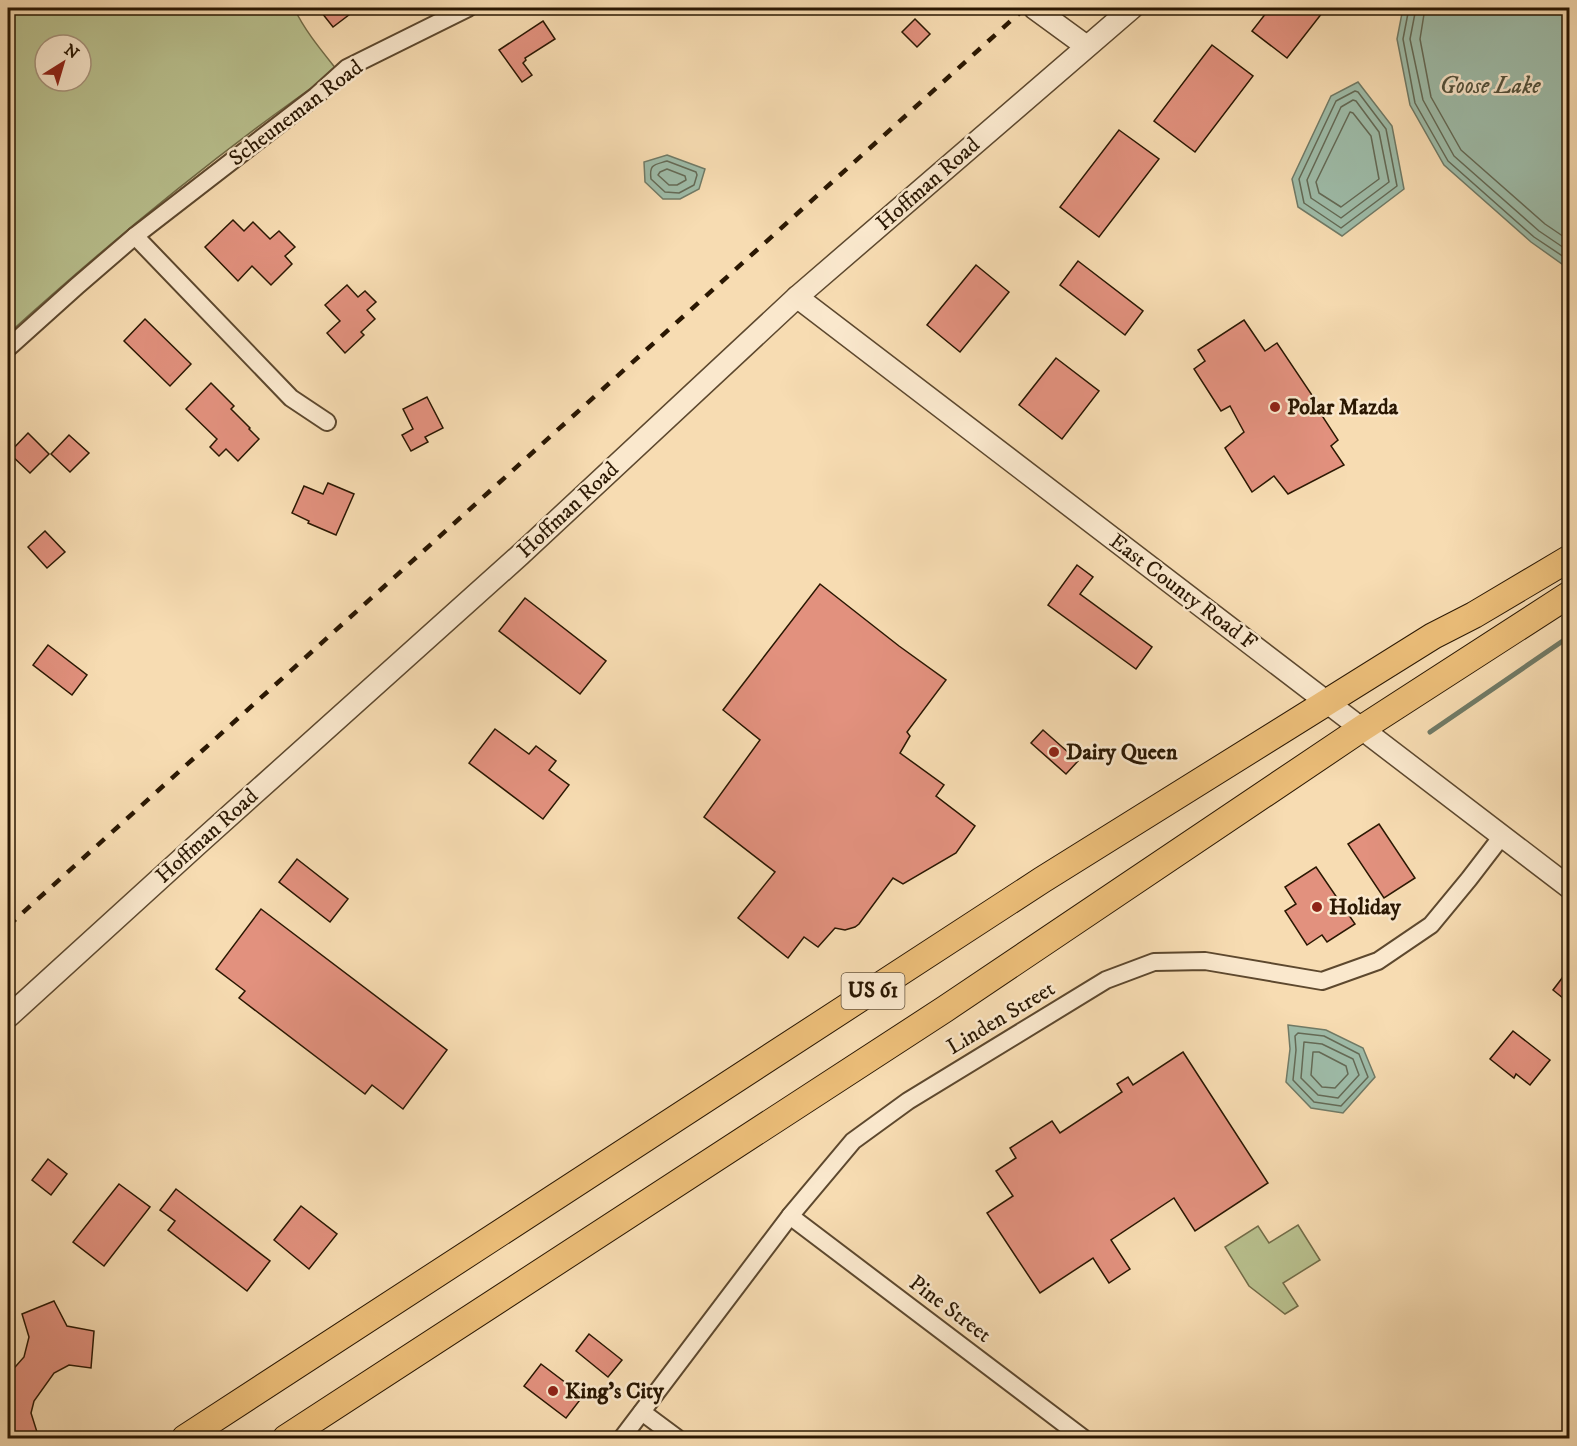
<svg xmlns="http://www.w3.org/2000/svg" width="1577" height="1446" viewBox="0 0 1577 1446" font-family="'IM FELL DW Pica',serif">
	<rect width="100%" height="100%" fill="#f7dcb2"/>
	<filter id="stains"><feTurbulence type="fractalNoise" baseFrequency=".00333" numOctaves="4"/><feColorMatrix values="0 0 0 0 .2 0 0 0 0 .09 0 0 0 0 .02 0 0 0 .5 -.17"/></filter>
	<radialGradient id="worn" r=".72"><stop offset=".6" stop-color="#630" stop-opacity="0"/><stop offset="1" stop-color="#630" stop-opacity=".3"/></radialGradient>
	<!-- green -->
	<g fill="#b9c18f" stroke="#726c48" stroke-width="1.5" fill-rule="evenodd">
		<path d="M8,8H294C305,31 321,50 337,70C221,150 112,240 8,334ZM45,45H81V81H45Z"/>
		<polygon points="1298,1225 1320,1260 1283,1283 1298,1306 1285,1314 1249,1286 1225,1247 1258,1226 1269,1243"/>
	</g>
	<!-- water -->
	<g fill="#9ebca9" stroke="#707a66" stroke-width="1.5">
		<polygon points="1403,8 1569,8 1569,269 1531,242 1444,165 1410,105 1397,39"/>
		<polygon points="1358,82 1392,126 1404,189 1342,236 1298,207 1292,179 1331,96"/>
		<polygon points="667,155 705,169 699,189 680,199 663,199 645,182 644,162"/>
		<polygon points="1288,1025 1326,1030 1363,1048 1375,1077 1343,1113 1311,1108 1286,1082 1290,1049"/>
	</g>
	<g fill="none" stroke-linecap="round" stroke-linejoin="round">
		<!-- shore -->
		<g stroke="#646a56" stroke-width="1.5">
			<polyline points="1409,8 1403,39 1415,103 1448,161 1534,237 1570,261"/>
			<polyline points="1416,8 1410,39 1423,100 1454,156 1539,231 1570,252"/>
			<polyline points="1425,8 1420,39 1431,97 1461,150 1545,224 1570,241"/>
			<polygon points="1355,91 1358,92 1386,129 1397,186 1341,228 1304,203 1299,179 1336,101"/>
			<polygon points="1353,100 1356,101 1379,132 1389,182 1341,218 1311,198 1307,180 1341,107"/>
			<polygon points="1350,112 1353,113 1371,136 1379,179 1341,207 1319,193 1316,182"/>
			<path d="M667,161L696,172L697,175L694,185L679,193L665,192L651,179C649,164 654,165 667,161Z"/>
			<polygon points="667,169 685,176 686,180 677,185 669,185 658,175 660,172"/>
			<polygon points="1298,1033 1324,1036 1359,1054 1368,1077 1341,1106 1314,1102 1293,1080 1296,1050 1295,1036"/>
			<polygon points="1304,1042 1322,1044 1353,1059 1359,1075 1338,1098 1318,1095 1301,1078"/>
			<polygon points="1313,1052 1319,1052 1346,1066 1348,1074 1335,1088 1322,1087 1311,1075"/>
		</g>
		<!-- stream -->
		<polyline stroke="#707a66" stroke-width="5" points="1430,732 1570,636"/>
	</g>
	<!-- building -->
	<g fill="#e2917e" stroke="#2a1702" stroke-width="1.5">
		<polygon points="318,8 358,8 333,27"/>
		<polygon points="1270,8 1326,8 1287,58 1252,31"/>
		<polygon points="915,19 930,34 917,47 902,32"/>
		<polygon points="543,21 555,39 525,58 526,60 523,63 532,75 522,82 499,50"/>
		<polygon points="1212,45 1253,76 1195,152 1154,121"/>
		<polygon points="1119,130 1159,159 1099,237 1060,207"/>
		<polygon points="233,220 244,231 253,222 270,239 279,231 295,247 285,256 292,264 271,285 252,266 238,281 205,247"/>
		<polygon points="1078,261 1143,311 1125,335 1060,285"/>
		<polygon points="976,265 1009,292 960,352 927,325"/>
		<polygon points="347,285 358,297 365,291 376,302 367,310 375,319 361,332 364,335 345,353 327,333 340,321 325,305"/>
		<polygon points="145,319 191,364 170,386 124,341"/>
		<polygon points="1244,320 1265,351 1277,343 1320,407 1317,408 1338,440 1331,446 1344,465 1288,494 1274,476 1252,492 1225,448 1244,432 1230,406 1221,411 1194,369 1205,361 1198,350"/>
		<polygon points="1056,358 1099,391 1062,439 1019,405"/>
		<polygon points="211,383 234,406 231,409 250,428 249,429 259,439 238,461 226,449 219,456 210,447 217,439 186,409"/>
		<polygon points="427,397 443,428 425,437 428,442 411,451 402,435 413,429 403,409"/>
		<polygon points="28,433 49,454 30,473 9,453"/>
		<polygon points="69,435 89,453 70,472 51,454"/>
		<polygon points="328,483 354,494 336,535 308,523 309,521 292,513 304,486 323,494"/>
		<polygon points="45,531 65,552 47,568 28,547"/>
		<polygon points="1077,565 1093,577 1080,594 1152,647 1136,669 1048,605"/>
		<polygon points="820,584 899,646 946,680 907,732 910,736 900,753 944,785 936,796 975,826 956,853 903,884 893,878 859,924 855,927 845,930 835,928 818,947 804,937 788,958 738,918 775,872 704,817 760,740 723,710"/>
		<polygon points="525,598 606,661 580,694 499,631"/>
		<polygon points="48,645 87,675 72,695 33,665"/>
		<polygon points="495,729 529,754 536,746 556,761 549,770 569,785 543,819 469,763"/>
		<polygon points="1043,730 1078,761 1066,774 1031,743"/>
		<polygon points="1379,824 1415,878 1384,898 1348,844"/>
		<polygon points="297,859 348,899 330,922 279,882"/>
		<polygon points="1316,867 1355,924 1327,942 1322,935 1307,945 1285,911 1296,904 1285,887"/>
		<polygon points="261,909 447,1050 403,1109 372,1085 365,1094 239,998 245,991 216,969"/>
		<polygon points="1569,969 1569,1003 1553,990"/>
		<polygon points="1513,1031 1550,1060 1530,1085 1516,1074 1514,1078 1490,1059"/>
		<polygon points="1183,1052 1268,1183 1195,1231 1174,1198 1111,1240 1130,1269 1109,1283 1093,1258 1040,1293 987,1213 1013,1196 996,1171 1016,1158 1010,1148 1052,1121 1060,1133 1122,1092 1117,1084 1128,1077 1133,1085"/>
		<polygon points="48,1159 67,1174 51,1195 32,1180"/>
		<polygon points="119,1184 150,1207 104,1266 73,1242"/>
		<polygon points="176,1189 270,1261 247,1291 168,1230 175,1221 160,1210"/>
		<polygon points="301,1206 337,1234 309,1269 274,1240"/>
		<polygon points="54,1301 67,1326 94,1331 91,1368 69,1365 54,1373 34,1401 31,1413 37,1432 24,1438 8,1438 8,1375 24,1357 29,1337 22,1314"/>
		<polygon points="589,1334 622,1360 608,1377 576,1351"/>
		<polygon points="541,1364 583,1396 566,1418 524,1386"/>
	</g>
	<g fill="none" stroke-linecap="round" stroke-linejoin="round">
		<defs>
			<g id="minor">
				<polyline points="135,236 291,398 327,422"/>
				<polyline points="8,348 77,286 135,236 316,96 347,68 468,8"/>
				<polyline points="790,1216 1083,1438"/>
				<polyline points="642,1412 677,1438"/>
				<polyline points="622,1438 790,1216 853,1141 908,1101 1106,980 1154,962 1205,961 1322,981 1378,961 1431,925 1469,879 1502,836"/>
			</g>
			<g id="tertiary">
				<polyline points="1034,8 1086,46"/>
				<polyline points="797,297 1570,888"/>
				<polyline points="8,1017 198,844 520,555 797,297 1132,8"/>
			</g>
			<g id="primary">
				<polyline points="185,1438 1042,880 1433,636 1474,615 1570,558"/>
				<polyline points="286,1438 945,1009 1361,729 1570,594"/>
			</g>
		</defs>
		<!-- minor casing -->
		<use href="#minor" stroke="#5d482e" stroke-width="20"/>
		<!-- tertiary casing -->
		<use href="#tertiary" stroke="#5d482e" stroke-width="24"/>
		<!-- primary casing -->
		<use href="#primary" stroke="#2a1702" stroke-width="28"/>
		<!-- minor -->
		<use href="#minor" stroke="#fae8cd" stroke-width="16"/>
		<!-- tertiary -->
		<use href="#tertiary" stroke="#fae8cd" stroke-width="21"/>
		<!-- primary -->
		<use href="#primary" stroke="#ecbe79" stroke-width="26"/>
		<!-- rail -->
		<polyline stroke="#2a1702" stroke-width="4.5" stroke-dasharray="10 10" stroke-linecap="butt" points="8,926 1025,8"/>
	</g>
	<!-- markers -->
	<g fill="#8f2418" stroke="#fae8cd" stroke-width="2">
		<circle cx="1275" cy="407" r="6"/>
		<circle cx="1054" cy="752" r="6"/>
		<circle cx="1317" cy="907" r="6"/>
		<circle cx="553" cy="1391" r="6"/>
	</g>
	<g text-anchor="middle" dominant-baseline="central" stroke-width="5" stroke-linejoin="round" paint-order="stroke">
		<!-- shield labels -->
		<rect fill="#fae8cd" stroke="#68563f" stroke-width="1.5" x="841.5" y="973" width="63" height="36" rx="4.5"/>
		<g font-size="21" font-weight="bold" fill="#2a1702">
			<text x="873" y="991">US 61</text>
		</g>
		<!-- street labels -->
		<g font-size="22" fill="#2a1702" stroke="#fae8cd">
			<text transform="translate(296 113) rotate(-37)">Scheuneman Road</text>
			<text transform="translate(928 184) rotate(-41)">Hoffman Road</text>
			<text transform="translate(568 510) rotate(-43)">Hoffman Road</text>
			<text transform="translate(1183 592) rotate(37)">East County Road F</text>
			<text transform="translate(207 836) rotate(-42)">Hoffman Road</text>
			<text transform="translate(1001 1018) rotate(-31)">Linden Street</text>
			<text transform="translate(950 1309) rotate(37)">Pine Street</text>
		</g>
		<!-- poi labels -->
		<g font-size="22" font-weight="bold" fill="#2a1702" stroke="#fae8cd" text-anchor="start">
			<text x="1287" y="407">Polar Mazda</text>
			<text x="1066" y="752">Dairy Queen</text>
			<text x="1329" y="907">Holiday</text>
			<text x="565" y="1391">King's City</text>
		</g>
		<!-- water labels -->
		<g font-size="24" font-style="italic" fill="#53513c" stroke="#fae8cd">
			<text x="1490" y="86">Goose Lake</text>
		</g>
	</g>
	<!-- margin -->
	<rect width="1577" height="1446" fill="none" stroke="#f7dcb2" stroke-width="30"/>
	<rect x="9" y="9" width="1559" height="1428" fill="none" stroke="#2a1702" stroke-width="3"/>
	<rect x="15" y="15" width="1547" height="1416" fill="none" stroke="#2a1702" stroke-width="1.5"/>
	<!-- north arrow -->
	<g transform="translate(63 63) rotate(37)"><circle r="28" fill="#fae8cd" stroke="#a7947c" stroke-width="1.5"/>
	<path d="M0-4.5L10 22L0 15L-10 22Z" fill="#8f2418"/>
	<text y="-9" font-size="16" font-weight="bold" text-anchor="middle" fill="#2a1702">N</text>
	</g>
	<rect width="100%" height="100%" filter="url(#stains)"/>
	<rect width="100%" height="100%" fill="url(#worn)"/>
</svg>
